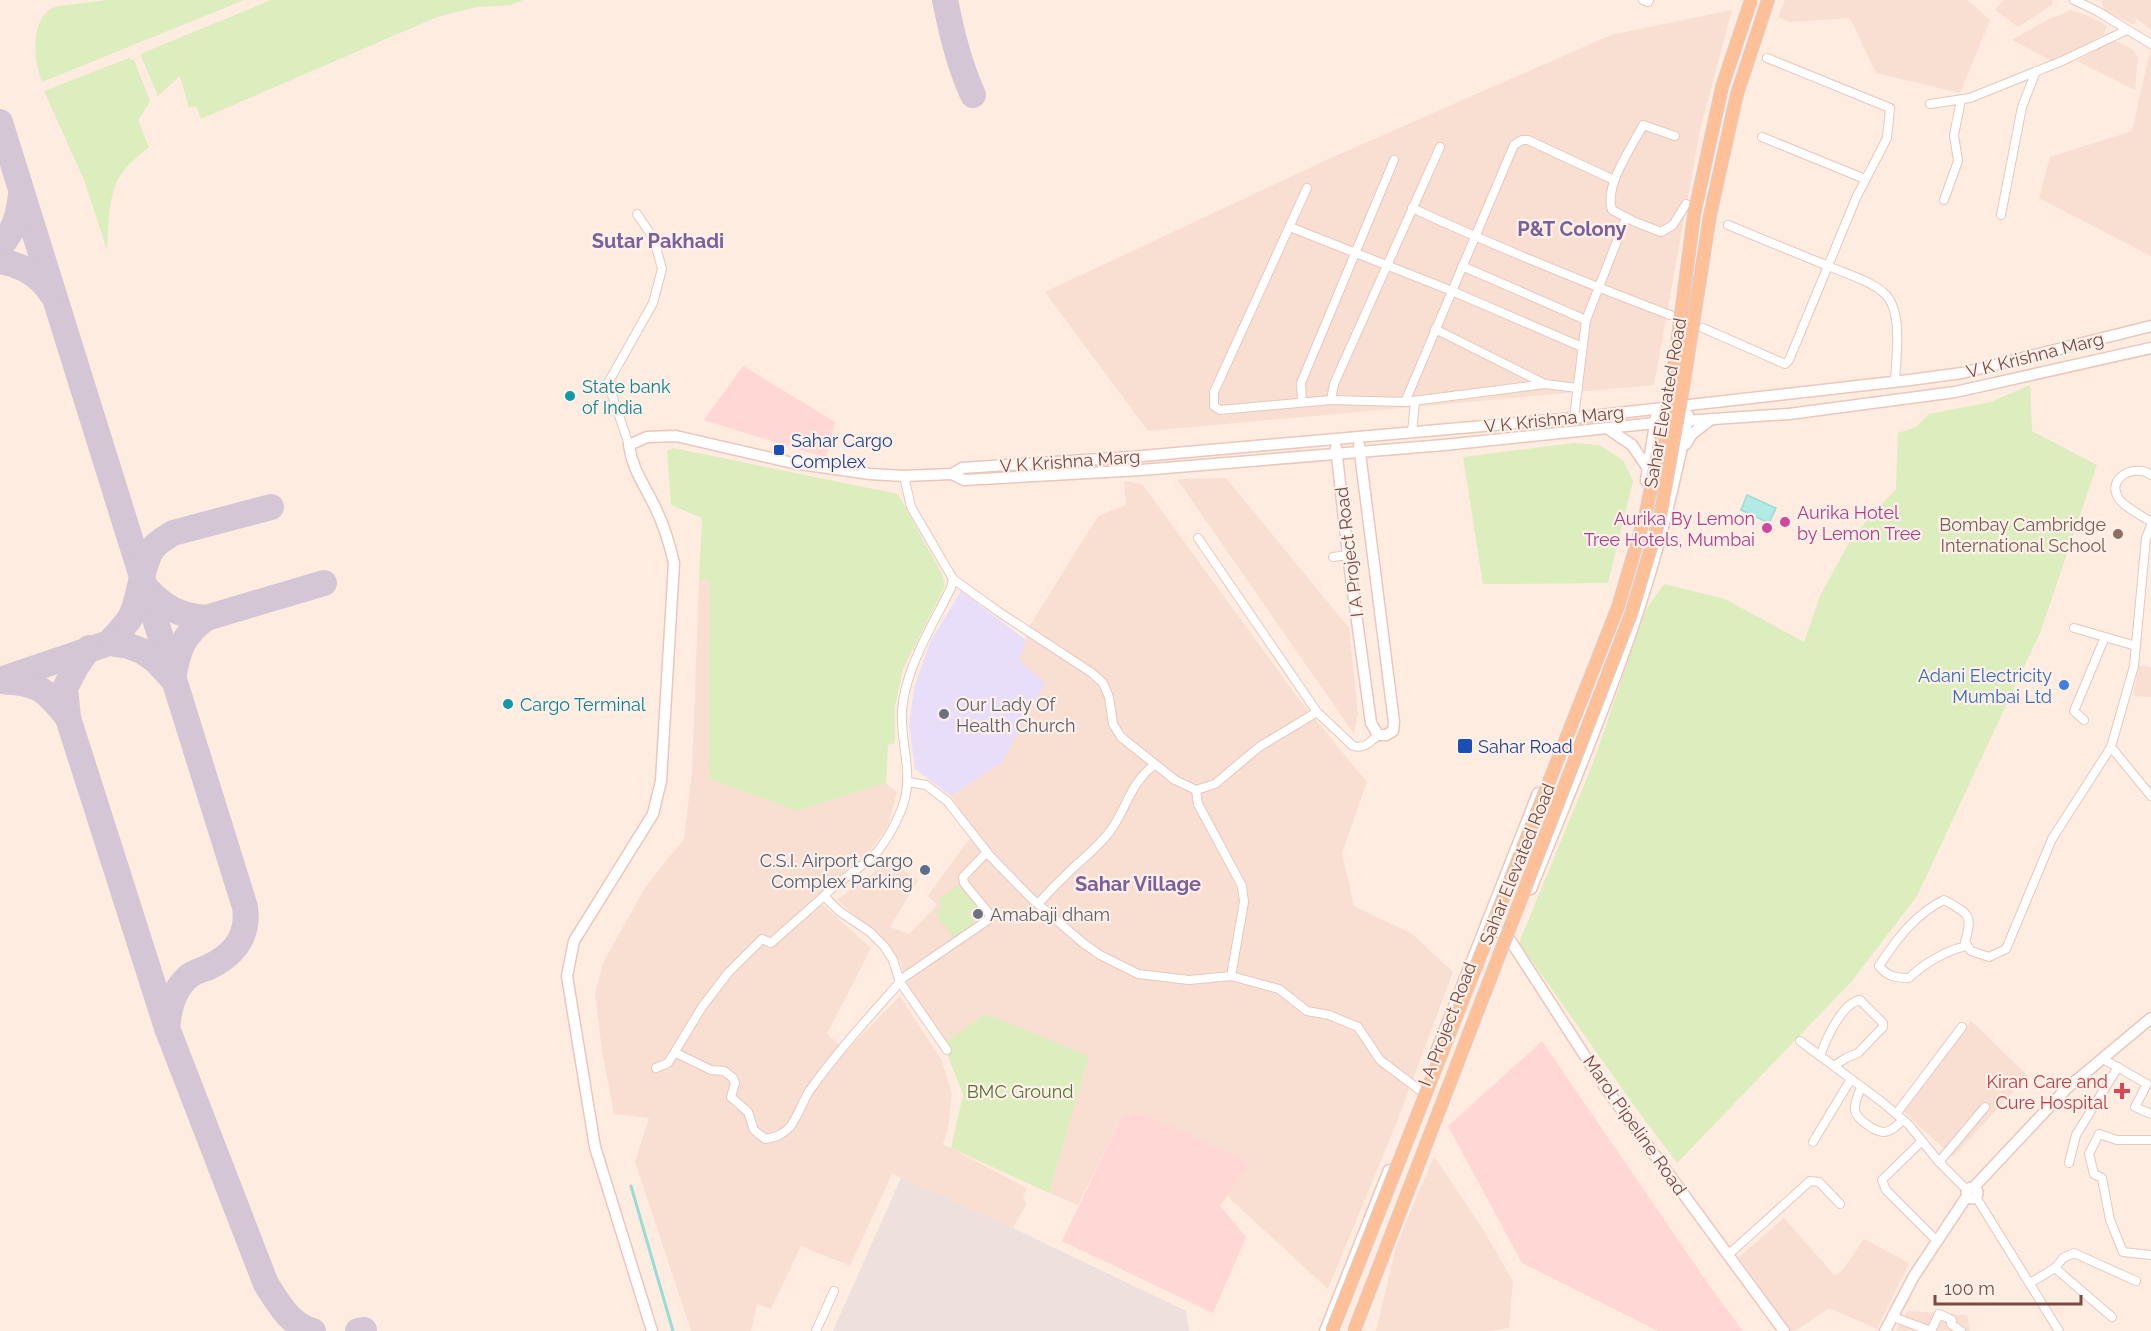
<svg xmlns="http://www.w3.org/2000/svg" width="2151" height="1331" viewBox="0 0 2151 1331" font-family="Raleway,sans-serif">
	<rect width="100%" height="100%" fill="#feece1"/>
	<!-- residential -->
	<g fill="#f9ded2">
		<polygon points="1785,0 1967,0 1990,20 1960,93 1876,73 1850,18 1789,22 1778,17"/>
		<polygon points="2003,0 2053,0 2052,5 2018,27 1995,10"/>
		<polygon points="2103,0 2151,0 2151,30 2137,19 2134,25 2104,10 2102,2"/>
		<polygon points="1732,10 1700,130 1654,385 1148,431 1045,292 1333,157 1611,35"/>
		<polygon points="2071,10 2091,17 2107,26 2104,34 2054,62 2012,40 2047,20"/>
		<polygon points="2114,40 2134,50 2138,58 2135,90 2077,61"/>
		<polygon points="2151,46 2151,256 2039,198 2050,157 2132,131"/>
		<polygon points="1226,478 1349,628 1358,714 1354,734 1177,479"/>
		<polygon points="1124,481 1142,484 1298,698 1367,782 1342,853 1354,906 1412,934 1453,972 1398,1119 1328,1289 1227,1196 1248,1162 1122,1116 1078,1205 1049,1193 1089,1056 943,1043 908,987 900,961 883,939 837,900 889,861 918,880 890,927 909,934 937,905 928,896 963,847 976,833 951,796 1002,762 1019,660 1029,627 1098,516 1126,505"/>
		<polygon points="699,579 710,581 709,779 797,811 886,783 897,792 888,826 872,848 815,898 871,948 827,1034 846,1051 900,996 942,1061 952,1094 948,1129 943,1144 1027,1188 1023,1197 1026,1205 1013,1228 892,1174 850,1266 801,1246 771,1309 757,1304 751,1331 691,1331 635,1162 649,1118 614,1114 602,1051 595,994 603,963 646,886 684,839 692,772"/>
		<polygon points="2139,665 2151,667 2151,697 2133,696"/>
		<polygon points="1971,1021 2028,1076 1953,1157 1902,1110"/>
		<polygon points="1434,1156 1482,1228 1513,1281 1509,1328 1491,1331 1376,1331 1396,1246"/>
		<polygon points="1784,1218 1835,1276 1844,1268 1864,1239 1909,1263 1877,1329 1829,1308 1795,1331 1791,1331 1739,1257"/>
		<polygon points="1907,1311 1967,1315 1970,1331 1896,1331"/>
	</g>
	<!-- commercial -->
	<g fill="#ffd7d4">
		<polygon points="743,366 835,422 826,458 704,420"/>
		<polygon points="1542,1041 1711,1288 1743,1331 1658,1331 1522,1263 1448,1126"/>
		<polygon points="1143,1113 1249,1163 1220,1206 1246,1237 1213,1313 1062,1241 1122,1116"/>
	</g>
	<!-- industrial -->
	<polygon fill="#ede0dd" points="901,1178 1013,1228 1186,1311 1189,1331 833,1331"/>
	<!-- education -->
	<polygon fill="#e9defa" points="961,591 1026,640 1019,660 1045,683 1002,762 951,796 915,769 909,725 914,688 930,642"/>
	<!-- green -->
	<g fill="#dcedbe">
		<path d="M108,0H244L42,82C33,59 29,14 58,6Z"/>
		<polygon points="271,0 523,0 511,5 477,7 437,17 201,119 196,106 189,108 180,76 158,96 140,54"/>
		<path d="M129,58L134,60L150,101L138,120L149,147C140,155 129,163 122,173C107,194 109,226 107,250L84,180L44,91Z"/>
		<polygon points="2030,385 2032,431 2097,465 2040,633 1917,896 1852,981 1677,1163 1638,1111 1519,943 1593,763 1646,609 1664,584 1725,599 1804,642 1820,596 1852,537 1896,489 1898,433 1916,427 1929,414 1991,402"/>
		<polygon points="1574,443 1599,445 1623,460 1633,481 1608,583 1483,584 1463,457"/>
		<polygon points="673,448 898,494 942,574 945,586 903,669 895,707 895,743 888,745 886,783 797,811 709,779 710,581 699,579 702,518 671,505 667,451"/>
		<polygon points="961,883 968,892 970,899 976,898 983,903 969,913 975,922 954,938 936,914 942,906 938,900"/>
		<polygon points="986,1014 1089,1056 1049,1193 951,1148 963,1095 943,1043"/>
	</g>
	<!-- water -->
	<polygon fill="#b4eae5" stroke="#99dcd7" stroke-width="1.5" points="1747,495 1776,508 1769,523 1741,510"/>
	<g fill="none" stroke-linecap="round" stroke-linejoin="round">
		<!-- stream -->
		<polyline stroke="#99dcd7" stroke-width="3" points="631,1186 673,1331"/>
		<!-- taxiway -->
		<g stroke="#d4c6d4" stroke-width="26">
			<path d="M945,0C952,34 959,64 973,95"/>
			<path d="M0,122L245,907C249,936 235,954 209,967C202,970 193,972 188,977C173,990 169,1009 167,1028"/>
			<path d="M0,247C14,230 19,216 21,194"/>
			<path d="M0,261C22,265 39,274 51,293"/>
			<path d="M147,589C166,609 179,615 206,618L324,583"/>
			<path d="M109,643C116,635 124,627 130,618C141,598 141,562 154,547C159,541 167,537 173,533L271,507"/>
			<polyline points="3,679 109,643 129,646 142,651 155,660 171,677"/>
			<path d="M173,679C178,650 182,636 206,618"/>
			<path d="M0,681C39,683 45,689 68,718L167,1028L266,1284C278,1303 290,1325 313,1331"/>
			<polyline points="68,718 65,688 76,667 89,648"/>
			<polyline points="358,1331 364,1330"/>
		</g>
		<defs>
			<g id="street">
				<polyline points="1643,0 1648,2 1649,0"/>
				<polyline points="2074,0 2097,11 2151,44"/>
				<path d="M1767,58L1890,108L1887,138L1856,198L1828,266C1847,274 1872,281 1886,295C1903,313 1896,359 1895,382"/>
				<polyline points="1930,104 1970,98 2062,61 2127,30"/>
				<path d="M1675,136L1643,125C1631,149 1604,185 1612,210L1635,222L1661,232L1673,225L1686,204"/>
				<polyline points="1762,137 1865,179"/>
				<polyline points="1307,188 1214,392 1214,406 1220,410 1331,400 1405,402 1545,384"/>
				<polyline points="1944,200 1958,161 1954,135 1961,100"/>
				<path d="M1412,208C1497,247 1583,282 1670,315"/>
				<polyline points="2001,215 2022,107 2036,71"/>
				<polyline points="1290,227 1452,291 1582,347"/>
				<polyline points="1462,266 1586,320 1574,418"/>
				<polyline points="1586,320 1626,218"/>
				<polyline points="1703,328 1785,364 1789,360 1828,266 1728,225"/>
				<polyline points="1435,329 1545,384 1578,388"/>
				<polyline points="1331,400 1334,384 1440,147"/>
				<polyline points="1302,402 1301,383 1394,160"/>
				<polyline points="1405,402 1514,145 1522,140 1528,140 1614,180"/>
				<polyline points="1412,432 1415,401"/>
				<polyline points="629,445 608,383 653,303 662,269 654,239 637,214"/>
				<path d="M2151,475C2135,463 2105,478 2119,499C2127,509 2141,515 2151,522"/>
				<polyline points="904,476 911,507 953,579 999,612 1092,673 1103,683 1109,697 1113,724 1121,737 1175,780 1196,790 1215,784 1259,747 1317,712"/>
				<polyline points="2151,526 2146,538 2134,666 2111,747 2151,796"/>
				<path d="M1198,538L1317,712L1353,746C1364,749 1369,743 1378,735"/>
				<polyline points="1333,557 1348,555"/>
				<polyline points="2074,628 2136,646"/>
				<polyline points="2084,720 2074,711 2105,637"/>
				<polyline points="908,782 926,785 947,801 990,856 1031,898 1083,943 1100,955 1138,974 1189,980 1231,976 1279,989 1307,1011 1329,1015 1358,1027 1380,1060 1421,1091"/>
				<polyline points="1196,790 1198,804 1242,886 1244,902 1231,976"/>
				<path d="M1038,904C1046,895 1055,885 1064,877C1080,860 1100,847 1113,827C1128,804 1131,783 1154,765"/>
				<path d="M1967,946C1948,949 1922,965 1909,978C1896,978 1888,977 1879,966C1896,940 1915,914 1944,900C1969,914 1973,914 1965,942L1971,951L1989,957L2006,949L2052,839L2111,747"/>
				<polyline points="900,980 988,920 991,916 964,883 963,877 987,852"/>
				<polyline points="1800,1041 1882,1102 1909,1125 1939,1162 1967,1190"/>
				<path d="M947,1050L900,982L893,960L884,946L870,932L839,911L824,896C839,879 861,869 877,852C887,840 898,820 903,805C914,774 900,742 902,710C905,669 933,624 951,588L953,579"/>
				<path d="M676,1053L711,1070L724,1071L733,1078L735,1083L731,1097L748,1112L754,1130L765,1139C776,1137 782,1135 790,1127C799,1115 802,1102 810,1090C837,1052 869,1017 900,982"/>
				<path d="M1820,1056C1826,1039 1842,1003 1860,1000L1883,1023V1027L1858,1053L1846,1058L1834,1066"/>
				<polyline points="2103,1059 2147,1084 2135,1107 2151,1114"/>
				<polyline points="656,1068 668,1063 702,1007 728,973 762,939 771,943 824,896"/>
				<path d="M1861,1087C1859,1094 1854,1102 1855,1110C1856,1119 1874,1131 1883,1132C1890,1133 1898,1124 1903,1120"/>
				<polyline points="1896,1114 1962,1027"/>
				<polyline points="2151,1140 2117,1140 2099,1134 2089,1154 2094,1174 2102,1178 2110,1220 2123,1252 2151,1255"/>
				<polyline points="1922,1141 1882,1180 1886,1190 1937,1241"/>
				<polyline points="1813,1142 1851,1079"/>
				<polyline points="1939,1162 1985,1107"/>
				<polyline points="2069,1163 2076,1135 2118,1067"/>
				<polyline points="1976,1197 2059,1331"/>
				<polyline points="1728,1255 1810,1181 1819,1182 1840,1204"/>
				<polyline points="2055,1268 2063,1258 2074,1253 2136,1281"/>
				<polyline points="2030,1283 2055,1268 2112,1317"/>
				<polyline points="1893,1317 1931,1331 1939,1314 1952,1320 1951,1324 1961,1331"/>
				<polyline points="816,1331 834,1291"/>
			</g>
			<g id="secondary">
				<polyline points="1607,428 1632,445 1649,470"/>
				<polyline points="1686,444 1692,434 1710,420"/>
				<polyline points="1336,447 1348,555 1371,723 1378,735 1386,735 1393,731 1394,722 1359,445"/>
				<polyline points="952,474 964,480 1141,470 1444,445 1655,423 1789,414 1955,392 2151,348"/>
				<polyline points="1646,481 1656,417"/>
				<path d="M1531,889C1585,755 1643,623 1674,482C1679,460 1685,437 1688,415"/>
				<polyline points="1487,922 1510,940 1607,1090 1784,1331"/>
				<polyline points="1436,1052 1538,793"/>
				<polyline points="1974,1187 2066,1089 2151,1018"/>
				<circle cx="1972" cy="1193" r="5.5"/>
				<path d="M652,1331L595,1147L567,976L574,941L653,814L661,781L674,563C669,541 662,520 652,501C642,481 632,468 629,445L647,437L676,436L793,463L870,474L904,476L952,474L962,468L1131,457L1574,418L1910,380L1962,373L2151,326"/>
				<polyline points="1325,1331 1389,1170"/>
				<polyline points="1885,1331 1914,1276 1967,1196"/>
			</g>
			<polyline id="primary" points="1710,215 1737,94 1768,0"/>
		</defs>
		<!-- street casing -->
		<use href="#street" stroke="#e5c8be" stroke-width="10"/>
		<!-- secondary casing -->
		<use href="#secondary" stroke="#ebc6bb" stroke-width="13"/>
		<!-- primary casing -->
		<use href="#primary" stroke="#d9cdcb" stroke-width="14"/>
		<!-- street -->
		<use href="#street" stroke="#fff" stroke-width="8"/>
		<!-- secondary -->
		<use href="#secondary" stroke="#fff" stroke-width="10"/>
		<!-- primary -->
		<use href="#primary" stroke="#ffc097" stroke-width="12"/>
		<defs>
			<g id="primary-bridge">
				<polyline points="1332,1331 1618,607 1646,512 1671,390 1694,215 1722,87 1751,0"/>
				<polyline points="1354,1331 1631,614 1660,517 1683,388 1710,215"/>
			</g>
		</defs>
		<!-- primary-bridge casing -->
		<use href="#primary-bridge" stroke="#d9cdcb" stroke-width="14" stroke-linecap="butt"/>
		<!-- primary-bridge -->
		<use href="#primary-bridge" stroke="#ffc097" stroke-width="12"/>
	</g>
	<!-- markers -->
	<g fill="#0f9aa8" stroke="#fff1e9" stroke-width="2">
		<circle cx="570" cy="396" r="6"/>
		<circle cx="508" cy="704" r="6"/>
	</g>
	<g fill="#1a4fb4" stroke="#fff1e9" stroke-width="2">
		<rect x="773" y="444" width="12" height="12" rx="3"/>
		<rect x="1457" y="738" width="16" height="16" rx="3"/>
	</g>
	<g fill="#d1479c" stroke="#fff1e9" stroke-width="2">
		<circle cx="1785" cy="522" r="6"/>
		<circle cx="1767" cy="528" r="6"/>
	</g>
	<circle fill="#8d6e63" stroke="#fff1e9" stroke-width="2" cx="2118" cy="534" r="6"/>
	<circle fill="#3f7fe0" stroke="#fff1e9" stroke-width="2" cx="2064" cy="685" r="6"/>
	<g fill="#6b7280" stroke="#fff1e9" stroke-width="2">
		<circle cx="944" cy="714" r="6"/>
		<circle cx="978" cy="914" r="6"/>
	</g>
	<circle fill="#5c6f8a" stroke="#fff1e9" stroke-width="2" cx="925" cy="870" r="6"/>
	<path fill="#e0444e" stroke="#fff1e9" stroke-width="2" d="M2119 1082h6v6h6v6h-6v6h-6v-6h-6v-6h6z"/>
	<g text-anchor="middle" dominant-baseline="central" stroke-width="4.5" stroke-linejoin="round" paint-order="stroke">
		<!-- street labels -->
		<g font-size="18" fill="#784b45" stroke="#fff1e9">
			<text transform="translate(2035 355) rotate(-14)">V K Krishna Marg</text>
			<text transform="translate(1665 403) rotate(-80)">Sahar Elevated Road</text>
			<text transform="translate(1554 419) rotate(-6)">V K Krishna Marg</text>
			<text transform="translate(1070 461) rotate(-4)">V K Krishna Marg</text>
			<text transform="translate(1349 552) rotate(-97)">I A Project Road</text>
			<text transform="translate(1517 864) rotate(-68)">Sahar Elevated Road</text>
			<text transform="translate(1447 1024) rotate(-69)">I A Project Road</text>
			<text transform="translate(1635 1125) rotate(55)">Marol Pipeline Road</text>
		</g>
		<!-- culture labels -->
		<g font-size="18" fill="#0d838f" stroke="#fff1e9" text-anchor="start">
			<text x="582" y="386">State bank<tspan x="582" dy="21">of India</tspan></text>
			<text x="520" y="704">Cargo Terminal</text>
		</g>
		<!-- transit labels -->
		<g font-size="18" fill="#164399" stroke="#fff1e9" text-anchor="start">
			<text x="791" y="440">Sahar Cargo<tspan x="791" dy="21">Complex</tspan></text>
			<text x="1478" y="746">Sahar Road</text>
		</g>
		<!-- hotel labels -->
		<g font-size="18" fill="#b23c85" stroke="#fff1e9" text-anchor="start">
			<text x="1797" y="512">Aurika Hotel<tspan x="1797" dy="21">by Lemon Tree</tspan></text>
			<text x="1755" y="518" text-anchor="end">Aurika By Lemon<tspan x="1755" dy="21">Tree Hotels, Mumbai</tspan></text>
		</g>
		<!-- education labels -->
		<g font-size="18" fill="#785e54" stroke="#fff1e9" text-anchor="end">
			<text x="2106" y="524">Bombay Cambridge<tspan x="2106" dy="21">International School</tspan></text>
		</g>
		<!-- shop labels -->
		<g font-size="18" fill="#366cbe" stroke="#fff1e9" text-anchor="end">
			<text x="2052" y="675">Adani Electricity<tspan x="2052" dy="21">Mumbai Ltd</tspan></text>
		</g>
		<!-- worship labels -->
		<g font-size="18" fill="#5b616d" stroke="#fff1e9" text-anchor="start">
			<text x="956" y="704">Our Lady Of<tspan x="956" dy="21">Health Church</tspan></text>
			<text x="990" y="914">Amabaji dham</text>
		</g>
		<!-- service labels -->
		<g font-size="18" fill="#4e5e75" stroke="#fff1e9" text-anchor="end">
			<text x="913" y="860">C.S.I. Airport Cargo<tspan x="913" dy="21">Complex Parking</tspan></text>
		</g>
		<!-- health labels -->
		<g font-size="18" fill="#be3a42" stroke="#fff1e9" text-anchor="end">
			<text x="2108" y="1081">Kiran Care and<tspan x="2108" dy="21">Cure Hospital</tspan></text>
		</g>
		<!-- park labels -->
		<g font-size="18" fill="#577337" stroke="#fff1e9">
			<text x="1020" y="1091">BMC Ground</text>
		</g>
		<!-- neighbourhood labels -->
		<g font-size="20" font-weight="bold" fill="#7a609c" stroke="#fff1e9">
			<text x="1572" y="229">P&amp;T Colony</text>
			<text x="658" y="241">Sutar Pakhadi</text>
			<text x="1138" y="884">Sahar Village</text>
		</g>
	</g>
	<!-- scale -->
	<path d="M1935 1295v9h146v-9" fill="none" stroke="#784b45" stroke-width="3"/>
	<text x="1944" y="1295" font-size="18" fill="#784b45" stroke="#fff1e9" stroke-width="4.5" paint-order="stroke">100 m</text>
</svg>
